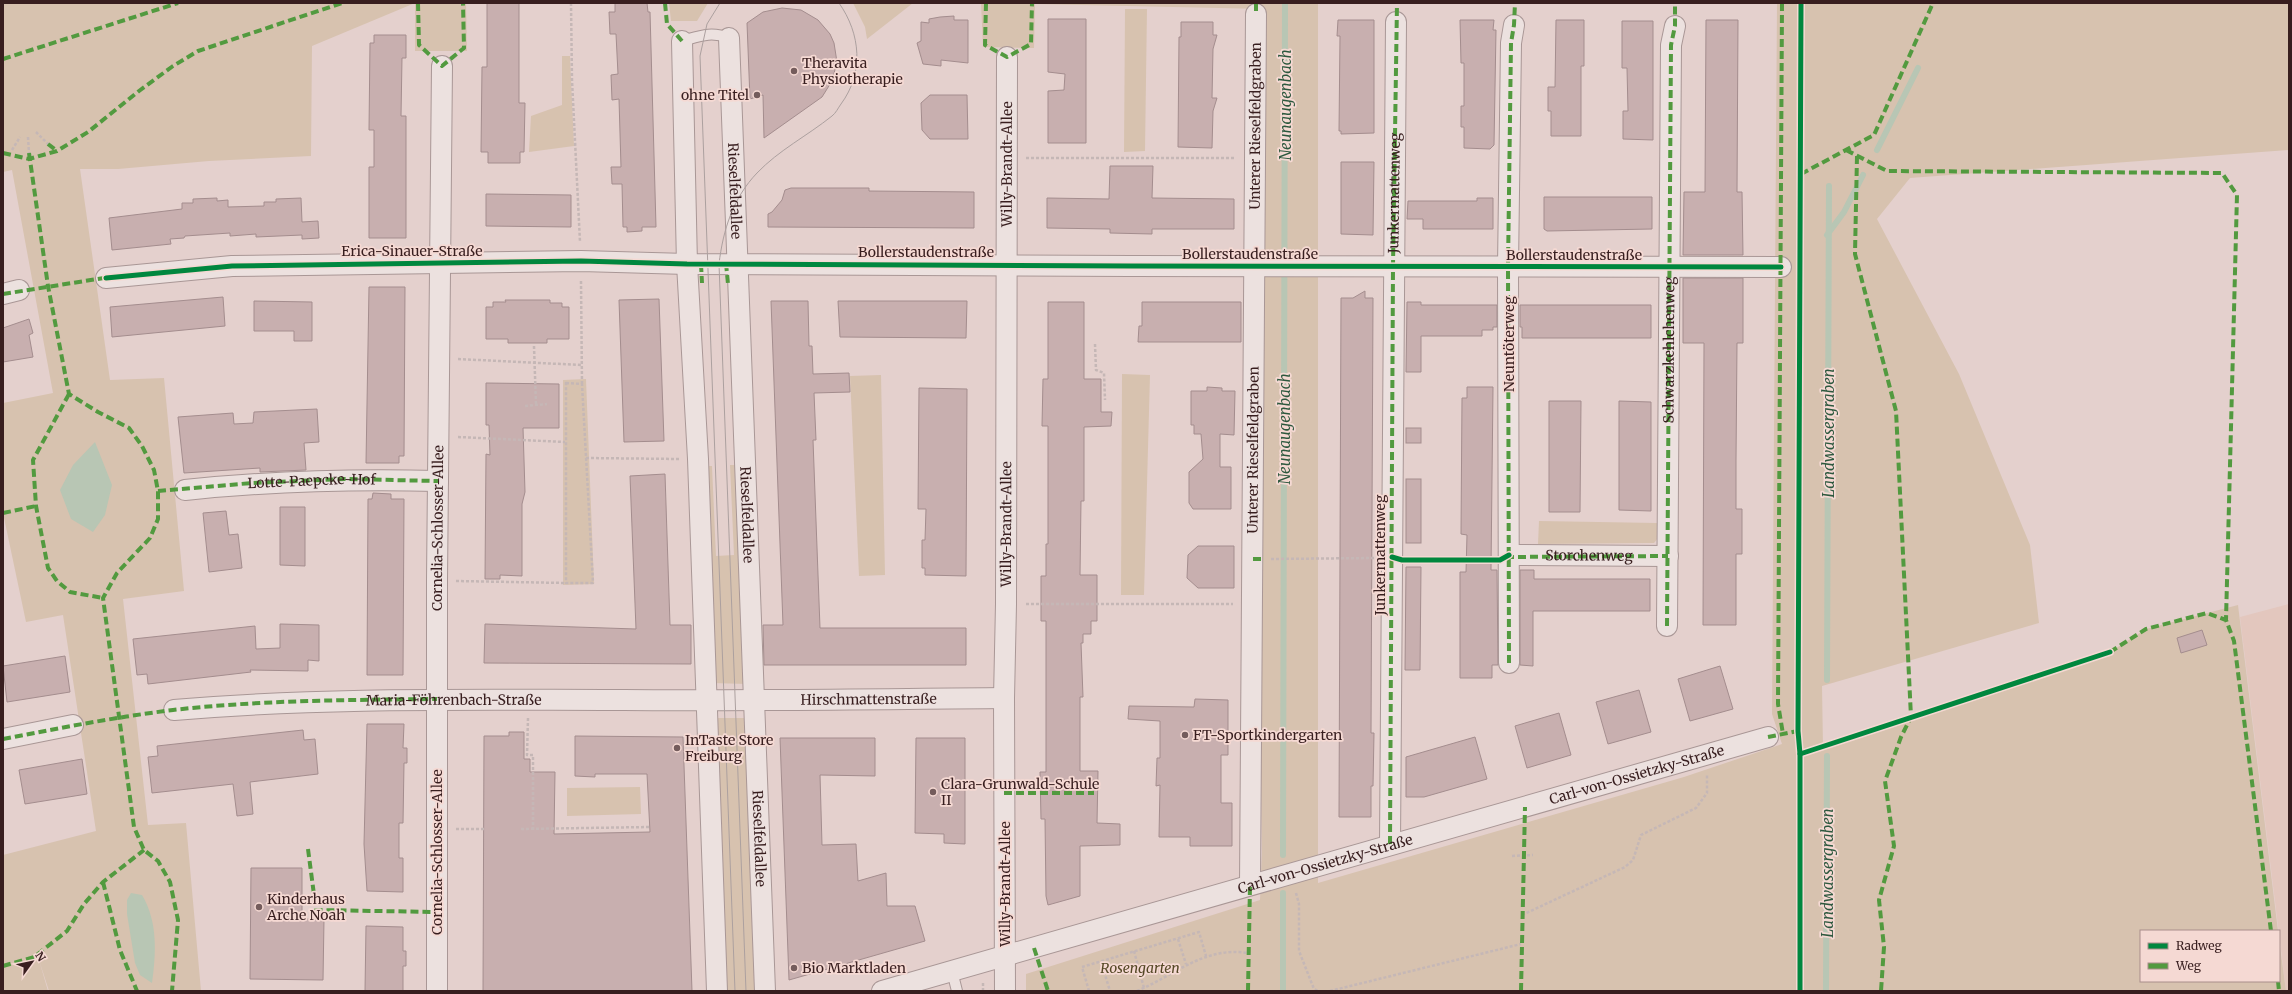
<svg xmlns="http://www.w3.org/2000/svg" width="2292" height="994" viewBox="0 0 2292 994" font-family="Merriweather,serif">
	<rect width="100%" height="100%" fill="#e4d0cd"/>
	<!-- farmland -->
	<polygon fill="#e3c7be" points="2289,604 2289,991 2286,991 2240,617"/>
	<!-- green -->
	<g fill="#d7c2af">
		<polygon points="3,3 415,3 312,46 311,156 209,161 118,169 80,169 110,380 164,378 184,591 123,599 148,825 186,823 201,991 49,991 39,960 48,991 3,991 3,855 96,831 63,615 26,622 3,513 3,403 53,393 12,170 3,172"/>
		<polygon points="415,3 466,3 467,51 415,51"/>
		<polygon points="669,3 708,3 697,21 671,21"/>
		<polygon points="853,3 913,3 867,39 865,27"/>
		<polygon points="981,3 1318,3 1318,883 1684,777 1782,744 1772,714 1777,3 2289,4 2289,150 1910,178 1877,219 1959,374 2030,545 2039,623 1822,686 1823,748 2110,652 2146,629 2238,605 2278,931 2141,931 2141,981 2279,981 2279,939 2286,991 1026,991 1026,974 1260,900 1262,853 1259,602 1265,282 1265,9 1035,4 1034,48 983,47"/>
		<polygon points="1125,9 1147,9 1145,151 1124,152"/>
		<polygon points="562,56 570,56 574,146 529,152 531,116 562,105"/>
		<polygon points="1122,374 1150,375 1144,595 1121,595"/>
		<polygon points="881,375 885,575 859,576 850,376"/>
		<polygon points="586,379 594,584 563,585 563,380"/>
		<polygon points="730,465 739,465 747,684 711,683 703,466 712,466 716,556 734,555"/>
		<polygon points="1539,521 1657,523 1658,538 1654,543 1538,544"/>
		<polygon points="713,718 749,718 759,991 723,991"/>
		<polygon points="640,787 641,814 567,816 567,788"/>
	</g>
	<!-- water -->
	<g fill="#b8c6b4">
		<polygon points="95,442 112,485 105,515 93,532 71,519 60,490 73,465"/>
		<path d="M131,893L142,895C158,922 156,953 152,983L140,975L135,963L127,914V900Z"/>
	</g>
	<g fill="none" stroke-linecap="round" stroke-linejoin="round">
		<!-- stream -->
		<g stroke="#b8c6b4" stroke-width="6">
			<polyline points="1877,150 1918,68"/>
			<polyline points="1827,235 1844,212 1863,175"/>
			<polyline points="1827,680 1829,186"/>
			<polyline points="1283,855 1285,3"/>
			<polyline points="1283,991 1283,893"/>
			<polyline points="1826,991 1827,756"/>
		</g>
	</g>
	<!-- building -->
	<g fill="#c8afaf" stroke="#a48d8e">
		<polygon points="487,3 519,3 519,103 525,103 524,152 520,152 520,163 488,163 488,152 481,152 482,67 487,67"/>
		<polygon points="615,3 647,3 648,12 650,12 656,227 642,227 642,231 627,232 627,227 623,227 622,184 612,184 611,167 621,167 619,99 612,100 611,75 618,74 616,34 610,34 609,12 615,12"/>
		<polygon points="782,8 801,10 818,20 830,34 834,43 837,62 832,81 822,97 764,138 763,95 750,99 747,23 763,12"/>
		<polygon points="954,16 954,20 968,20 968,63 941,60 941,66 923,64 917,43 921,41 921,22 929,23 929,19 940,17"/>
		<polygon points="1048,19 1086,19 1086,143 1048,143 1048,91 1064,90 1065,74 1048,72"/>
		<polygon points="1338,20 1374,20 1374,133 1341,134 1341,131 1339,131 1340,36 1337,36"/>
		<polygon points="1460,20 1494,20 1493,30 1496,30 1494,145 1490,149 1464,148 1464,127 1461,127 1461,106 1464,106 1464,63 1461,63"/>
		<polygon points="1556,20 1584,20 1584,66 1581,66 1581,136 1551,136 1551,111 1548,111 1548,87 1555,87"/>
		<polygon points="1706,20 1738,20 1737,192 1742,192 1743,255 1683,255 1684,192 1705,192"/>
		<polygon points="1622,21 1653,21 1653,140 1623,139 1623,111 1628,111 1627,68 1622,68"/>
		<polygon points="1181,22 1213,22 1213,35 1217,35 1213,49 1212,98 1217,98 1213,111 1212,148 1178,147 1179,37 1181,37"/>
		<polygon points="374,35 406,35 406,58 402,58 401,116 406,116 406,238 369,238 369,167 374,167 374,130 369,130 370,43 374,43"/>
		<polygon points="930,95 967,95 968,139 930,139 922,130 921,103"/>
		<polygon points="1341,162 1374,162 1373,235 1341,234"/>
		<polygon points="1110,166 1153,166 1152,198 1234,199 1234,229 1152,229 1152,234 1110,233 1110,229 1047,228 1047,198 1109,199"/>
		<polygon points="791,188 869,188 869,191 974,192 974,228 768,227 768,214 772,212 782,200 785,190"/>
		<polygon points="486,194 571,195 571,227 486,226"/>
		<polygon points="1544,197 1652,197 1652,229 1547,231 1544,229"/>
		<polygon points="217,198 217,201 228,200 228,207 264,206 264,202 276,202 276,199 301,198 302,222 318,221 319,238 302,239 302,235 256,237 256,234 230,236 230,233 185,236 184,238 170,239 171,244 112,250 109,218 182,209 182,203 193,203 193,199"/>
		<polygon points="1477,198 1493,198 1493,229 1423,229 1423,219 1407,219 1408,201 1477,201"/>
		<polygon points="1683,278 1743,278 1743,343 1737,343 1736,460 1736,509 1742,509 1742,554 1736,554 1736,625 1703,625 1704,343 1683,343"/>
		<polygon points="369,287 405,287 404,456 399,456 399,463 366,463"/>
		<polygon points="1365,291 1365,298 1373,298 1371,733 1374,733 1373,786 1371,786 1371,817 1339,817 1341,298 1353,298"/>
		<polygon points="223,297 225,326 112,337 110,307"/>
		<polygon points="659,299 664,441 624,442 619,300"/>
		<polygon points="505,300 550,300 550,303 562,303 562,307 569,307 569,339 547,339 547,343 508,343 508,339 486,339 486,307 493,307 493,302 506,302"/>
		<polygon points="254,301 312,302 312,341 294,341 294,331 254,331"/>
		<polygon points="771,301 808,301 809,346 812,346 813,374 849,373 850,392 814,393 816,440 813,440 820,628 966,628 966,665 764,665 763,625 783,625"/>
		<polygon points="838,301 967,301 966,338 840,337"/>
		<polygon points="1048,302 1084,302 1084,379 1101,379 1101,412 1112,412 1111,426 1084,427 1084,501 1081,501 1080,575 1097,575 1097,621 1091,621 1091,634 1083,634 1083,643 1081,643 1083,697 1080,697 1080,771 1098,771 1097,823 1120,824 1120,845 1080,846 1080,896 1048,905 1046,896 1045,819 1041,819 1040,772 1046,772 1046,621 1041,621 1041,576 1046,576 1046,544 1048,544 1048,426 1042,426 1043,379 1048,379"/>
		<polygon points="1142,302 1241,302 1241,342 1138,342 1139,326 1142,326"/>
		<polygon points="1407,302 1421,302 1421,305 1497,305 1497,327 1493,327 1493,330 1482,330 1482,336 1421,336 1421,372 1406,372"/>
		<polygon points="1520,305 1651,305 1651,338 1522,338 1522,327 1520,327"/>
		<polygon points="29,319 33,333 29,335 33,357 3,362 3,328"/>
		<polygon points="486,383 559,384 559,428 523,428 525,492 522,504 522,576 500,575 500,579 485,579 486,454 490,455 489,425 486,425"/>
		<polygon points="1207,387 1222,388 1222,391 1235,391 1234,435 1220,434 1220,467 1231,467 1231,509 1193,509 1189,503 1189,472 1203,459 1201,434 1194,434 1194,425 1191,425 1191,391 1207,391"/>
		<polygon points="1467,387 1493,387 1491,570 1497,570 1498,665 1492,665 1492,678 1460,678 1460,572 1466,572 1467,535 1461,534 1462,398 1467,398"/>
		<polygon points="919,388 967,389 966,576 925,575 925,568 922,568 922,540 925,540 926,509 918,509"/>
		<polygon points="1549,401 1581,401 1580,512 1549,512"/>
		<polygon points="1619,401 1651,402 1651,511 1619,510"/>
		<polygon points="317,409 319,442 304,443 306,470 260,472 260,468 184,473 178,417 233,413 234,424 253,423 254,412"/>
		<rect x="1406" y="428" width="15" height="15"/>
		<polygon points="665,474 670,625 691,625 691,664 484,663 485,624 636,629 630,476"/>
		<rect x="1406" y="479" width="15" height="64"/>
		<polygon points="373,493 391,494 391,499 404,499 403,675 367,675 368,499 372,499"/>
		<polygon points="280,507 305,507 305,566 280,565"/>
		<polygon points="226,511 229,535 238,534 242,568 209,572 203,513"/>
		<polygon points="1198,546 1234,546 1234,588 1198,588 1187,578 1188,555"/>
		<polygon points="1406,567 1421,567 1420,670 1405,670"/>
		<polygon points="1520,570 1534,570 1534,579 1650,579 1650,611 1533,611 1533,666 1520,665"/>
		<polygon points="280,624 319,625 319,661 308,660 308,671 250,670 251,672 148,684 147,674 137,675 133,639 255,626 256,649 280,648"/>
		<polygon points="2202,630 2207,645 2181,653 2177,638"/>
		<polygon points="65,656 70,692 7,702 3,666"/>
		<polygon points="1720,666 1733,709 1690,721 1678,679"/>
		<polygon points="1639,690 1651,732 1608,744 1596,702"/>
		<polygon points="1195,699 1228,700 1228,755 1221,755 1221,803 1232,803 1232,846 1190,846 1190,837 1159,837 1160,785 1156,786 1157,758 1160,758 1160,721 1128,719 1129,706 1194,707"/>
		<polygon points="1559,713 1571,755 1527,768 1515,726"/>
		<polygon points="367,724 404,724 403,748 407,748 407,763 404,763 403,823 399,823 399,858 403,858 403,892 367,891 364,844"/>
		<polygon points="303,730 304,740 315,739 318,774 250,782 253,814 237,816 233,784 152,793 148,757 158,756 157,746"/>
		<polygon points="509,732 524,732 524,759 530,759 530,772 555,772 554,834 650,832 647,774 595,774 595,777 575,776 575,736 683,737 692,991 483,991 484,736 509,736"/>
		<polygon points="1475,737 1487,779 1424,797 1406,797 1406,757"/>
		<polygon points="780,738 875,738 875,776 820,775 822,845 856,844 858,881 886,873 887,906 915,906 925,941 789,980"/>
		<polygon points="916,738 965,738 965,844 944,843 944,834 915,833"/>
		<polygon points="82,759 87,794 25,804 19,770"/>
		<polygon points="251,868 302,868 302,919 324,919 323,980 250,979"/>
		<polygon points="366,926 403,927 403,951 406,951 406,966 403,966 403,991 365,991"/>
	</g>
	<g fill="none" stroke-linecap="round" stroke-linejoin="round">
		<defs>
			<g id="service">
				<path d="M682,41C700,36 711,31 729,38"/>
				<polyline points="952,971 957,991"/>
			</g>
			<g id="minor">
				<path id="s1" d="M729,38L765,991"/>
				<polyline points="682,41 687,264 698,459 717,991"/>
				<polyline points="106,278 232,266 581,261 687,264 1131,266 1781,267"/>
				<polyline points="3,294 19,290"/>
				<path d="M185,490C270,481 353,479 438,481"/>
				<path id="s2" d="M1509,555L1668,556"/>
				<polyline points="1667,626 1671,45 1675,26"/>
				<polyline points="1509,663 1508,267 1511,43 1514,25"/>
				<path id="s3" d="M174,710C324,697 474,700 624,700C751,701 877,699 1004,698"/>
				<polyline points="3,739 73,725"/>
				<polyline points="1390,844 1396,22"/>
				<path id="s4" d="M1250,885L1256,14"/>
				<path id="s5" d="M437,991V581L442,66"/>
				<path id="s6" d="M882,991L1768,737"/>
				<path id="s7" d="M1005,991L1004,698L1006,604L1007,57"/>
			</g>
		</defs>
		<!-- service casing -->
		<use href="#service" stroke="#a99796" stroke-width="12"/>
		<!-- minor casing -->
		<use href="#minor" stroke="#a99796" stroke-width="22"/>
		<!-- path -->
		<g stroke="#c5b7b6" stroke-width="2.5" stroke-dasharray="3 2" stroke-linecap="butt">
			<polyline points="571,3 572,80 580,242"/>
			<polyline points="36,132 48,144"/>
			<polyline points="28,137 29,153"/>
			<polyline points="12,150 20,137"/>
			<polyline points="1026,158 1235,158"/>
			<polyline points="581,281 582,384"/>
			<polyline points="1095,344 1096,370 1104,373 1105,400"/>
			<polyline points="534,346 536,405"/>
			<polyline points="458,359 581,365"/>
			<polygon points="566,383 582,384 593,583 566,583"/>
			<polyline points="525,406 547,404"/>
			<polyline points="458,437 565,442"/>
			<polyline points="586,458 679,459"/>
			<polyline points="1271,559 1374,558"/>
			<polyline points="456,581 566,583"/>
			<polyline points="1026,604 1233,604"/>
			<polyline points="528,718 527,755 533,755 533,830"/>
			<polyline points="456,829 484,829"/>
			<polyline points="521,829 649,827"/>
			<polyline points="1512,856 1533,855"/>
			<polyline points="1296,893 1299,904 1299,951 1314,989 1318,991"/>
			<polyline points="1522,915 1625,867 1633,860 1641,835 1696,808 1707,793 1707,774"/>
			<polyline points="1178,939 1186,964"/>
			<polyline points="1134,951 1144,988"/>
			<polyline points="1101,962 1110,991"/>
			<polyline points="983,991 983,982"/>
			<polyline points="1089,991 1082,967 1199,932 1206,956"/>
			<path d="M1137,991C1175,975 1205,946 1248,953"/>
			<polyline points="1330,991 1521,944"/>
		</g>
		<!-- service -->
		<use href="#service" stroke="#ece1df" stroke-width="10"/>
		<!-- minor -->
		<use href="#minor" stroke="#ece1df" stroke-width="20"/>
		<!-- tram -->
		<g stroke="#aca09f" stroke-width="1">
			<polyline points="720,3 707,24 700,56 735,991"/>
			<path d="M746,991L719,264C723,230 733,198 757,173C779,150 807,136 832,116C836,113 838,108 841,104C864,73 861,34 839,3"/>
		</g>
		<!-- quiet -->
		<g stroke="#529a3f" stroke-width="4" stroke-dasharray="8 4" stroke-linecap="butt">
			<polyline points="418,3 419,45 442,66 464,48 463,3"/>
			<polyline points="665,3 667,24 682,41"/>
			<polyline points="986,3 985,45 1007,57 1031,44 1032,3"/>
			<polyline points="1256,3 1256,14"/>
			<polyline points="1782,3 1778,704 1783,734"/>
			<polyline points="3,59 178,3"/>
			<polyline points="48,144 57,151"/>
			<polyline points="1846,150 1887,171 2222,173 2237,195 2226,620"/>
			<polyline points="3,153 29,159 57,151 88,132 139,91 173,66 198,51 342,3"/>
			<polyline points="29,153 48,286 69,394 98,412 129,428 142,446 154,470 158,491 158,519 150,538 117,573 103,598 134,827 144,850 158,861 170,882 178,920 172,991"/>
			<polyline points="1857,156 1855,254 1896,411 1911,717 1901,737 1885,781 1894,846 1879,900 1884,947 1881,991"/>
			<polyline points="1801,174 1874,135 1933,3"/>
			<polyline points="726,263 728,284"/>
			<polyline points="701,264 702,283"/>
			<polyline points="3,294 110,277"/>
			<polyline points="69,394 33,460 36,506 48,568 57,581 70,592 103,598"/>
			<path id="s8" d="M158,491L252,483L345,479L438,481"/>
			<polyline points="3,513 36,506"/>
			<polyline points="1506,557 1668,556"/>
			<polyline points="1253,559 1263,559"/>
			<path id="s9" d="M1667,626L1671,45L1675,26V3"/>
			<polyline points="2110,652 2146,629 2207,613 2226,620 2234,641 2271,931"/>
			<polyline points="1509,663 1508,267 1511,43 1514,25 1515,3"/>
			<polyline points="1768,737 1798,731"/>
			<path d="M3,739C60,728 116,717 173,710C261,700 349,700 437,699"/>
			<polyline points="1004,793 1094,793"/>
			<path id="s10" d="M1390,844L1393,266L1397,3"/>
			<polyline points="308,849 316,910 437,912"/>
			<polyline points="103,882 120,950 137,991"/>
			<polyline points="1034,948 1048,991"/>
			<polyline points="3,966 34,957 67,931 84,904 103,882 144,850"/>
			<polyline points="2278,981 2279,991"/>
			<polyline points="1248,991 1250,885"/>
			<polyline points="1521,991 1525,807"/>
		</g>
		<defs>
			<g id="cycleway">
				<polyline points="106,278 232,266 581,261 687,264 1131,266 1781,267"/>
				<polyline points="1392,557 1402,560 1500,560 1509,555"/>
				<polyline points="1800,754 2110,652"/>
				<polyline points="1800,991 1800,754 1798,731 1801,3"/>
			</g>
		</defs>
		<!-- cycleway casing -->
		<use href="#cycleway" stroke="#f5d9d3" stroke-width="8"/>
		<!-- cycleway -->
		<use href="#cycleway" stroke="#00873e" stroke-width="5"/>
	</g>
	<!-- markers -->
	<g fill="#745c5c" stroke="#f5d9d3" stroke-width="1.5">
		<circle cx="794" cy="71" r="4"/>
		<circle cx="757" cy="95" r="4"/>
		<circle cx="1185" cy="735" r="4"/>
		<circle cx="677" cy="748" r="4"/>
		<circle cx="933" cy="792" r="4"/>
		<circle cx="259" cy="907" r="4"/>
		<circle cx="794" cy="968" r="4"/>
	</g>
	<g text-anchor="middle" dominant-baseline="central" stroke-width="3.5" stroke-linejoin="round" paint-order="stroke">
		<!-- poi labels -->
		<g font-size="14" fill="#381e1f" stroke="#f5d9d3" text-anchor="start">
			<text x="802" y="63">Theravita<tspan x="802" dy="16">Physiotherapie</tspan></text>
			<text x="749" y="95" text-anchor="end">ohne Titel</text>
			<text x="1193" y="735">FT-Sportkindergarten</text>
			<text x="685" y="740">InTaste Store<tspan x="685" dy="16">Freiburg</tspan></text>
			<text x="941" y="784">Clara-Grunwald-Schule<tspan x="941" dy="16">II</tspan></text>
			<text x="267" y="899">Kinderhaus<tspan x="267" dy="16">Arche Noah</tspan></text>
			<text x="802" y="968">Bio Marktladen</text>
		</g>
		<!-- street labels -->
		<g font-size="14" fill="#381e1f" stroke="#f5d9d3">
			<text stroke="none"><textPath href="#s4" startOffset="759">Unterer Rieselfeldgraben</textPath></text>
			<text stroke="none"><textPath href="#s7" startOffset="827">Willy-Brandt-Allee</textPath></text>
			<text stroke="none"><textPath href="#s1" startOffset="153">Rieselfeldallee</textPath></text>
			<text stroke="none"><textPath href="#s10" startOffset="651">Junkermattenweg</textPath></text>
			<text x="412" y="251">Erica-Sinauer-Straße</text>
			<text x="926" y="252">Bollerstaudenstraße</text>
			<text x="1250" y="254">Bollerstaudenstraße</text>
			<text x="1574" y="255">Bollerstaudenstraße</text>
			<text transform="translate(1509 344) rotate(-90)">Neuntöterweg</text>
			<text stroke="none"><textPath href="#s9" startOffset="276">Schwarzkehlchenweg</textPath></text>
			<text stroke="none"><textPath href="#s4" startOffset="435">Unterer Rieselfeldgraben</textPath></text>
			<text stroke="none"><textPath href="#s8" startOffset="154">Lotte-Paepcke-Hof</textPath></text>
			<text stroke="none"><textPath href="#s1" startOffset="477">Rieselfeldallee</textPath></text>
			<text stroke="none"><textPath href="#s7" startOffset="467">Willy-Brandt-Allee</textPath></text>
			<text stroke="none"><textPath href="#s5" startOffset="463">Cornelia-Schlosser-Allee</textPath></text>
			<text transform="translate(1380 555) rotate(-90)">Junkermattenweg</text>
			<text stroke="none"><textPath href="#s2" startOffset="80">Storchenweg</textPath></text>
			<text stroke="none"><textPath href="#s3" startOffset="695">Hirschmattenstraße</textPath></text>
			<text stroke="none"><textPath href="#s3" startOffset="280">Maria-Föhrenbach-Straße</textPath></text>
			<text stroke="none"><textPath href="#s6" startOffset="785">Carl-von-Ossietzky-Straße</textPath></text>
			<text stroke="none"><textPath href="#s1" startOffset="801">Rieselfeldallee</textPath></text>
			<text transform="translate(437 852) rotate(-90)">Cornelia-Schlosser-Allee</text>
			<text stroke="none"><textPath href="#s6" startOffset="461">Carl-von-Ossietzky-Straße</textPath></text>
			<text transform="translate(1005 884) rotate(-90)">Willy-Brandt-Allee</text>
		</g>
		<!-- park labels -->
		<g font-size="14" font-style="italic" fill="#544725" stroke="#f5d9d3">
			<text x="1140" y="968">Rosengarten</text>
		</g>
		<!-- water labels -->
		<g font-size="15" font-style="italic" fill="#2d583e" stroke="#f5d9d3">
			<text transform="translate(1285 105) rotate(-90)">Neunaugenbach</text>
			<text transform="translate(1284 429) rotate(-90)">Neunaugenbach</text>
			<text transform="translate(1828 433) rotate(-90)">Landwassergraben</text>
			<text transform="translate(1827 873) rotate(-90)">Landwassergraben</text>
		</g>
	</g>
	<!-- border -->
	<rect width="2292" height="994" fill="none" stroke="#381e1f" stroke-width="8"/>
	<!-- legend -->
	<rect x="2140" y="930" width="140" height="52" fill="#f5d9d3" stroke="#a98e8b"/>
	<rect x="2148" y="943" width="20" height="6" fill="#00873e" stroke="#a98e8b"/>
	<text x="2176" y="950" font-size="12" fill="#381e1f">Radweg</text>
	<rect x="2148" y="963" width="20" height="6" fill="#529a3f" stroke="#a98e8b"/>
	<text x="2176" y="970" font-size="12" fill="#381e1f">Weg</text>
	<!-- north arrow -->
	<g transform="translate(32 962) rotate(57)" stroke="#f5d9d3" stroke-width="3" paint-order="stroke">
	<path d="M0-3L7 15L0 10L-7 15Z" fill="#381e1f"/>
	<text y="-6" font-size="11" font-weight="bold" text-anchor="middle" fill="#381e1f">N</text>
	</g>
</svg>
